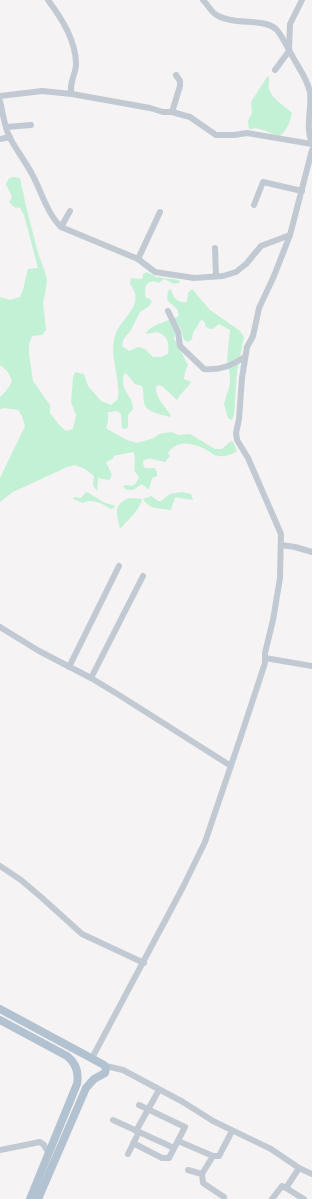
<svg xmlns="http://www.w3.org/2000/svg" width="312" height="1199" viewBox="0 0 312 1199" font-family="Rubik,sans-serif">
	<rect width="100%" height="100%" fill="#f5f3f3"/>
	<!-- green -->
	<g fill="#c3f1d5">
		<path d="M269,76C270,81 268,86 269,89C272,99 285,106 292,113C290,122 287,130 280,136C270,134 267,130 259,129C256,128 253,129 249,129L248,121L252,113L251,102L267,77Z"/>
		<path d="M14,177L20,178L26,206L38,253L47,278L45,295L43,302L46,330L42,335L32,336L29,345V354L33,381L50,405V413L61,427L66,431L73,429L76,415L71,402L73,378L75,372L84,374L88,386L101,401L111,405L118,399C118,394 119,390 118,386C117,368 109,351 116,333C123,316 146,304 130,284L131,278L142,279L143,274L147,272L156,277L179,280L180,282C173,286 170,281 164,279L159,283C147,278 143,287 146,298L150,299L152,302L148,307L140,312L131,330L123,340L122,346L129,351L138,347L145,349L153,357H161L168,354C169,343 169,338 158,332L146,334C151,323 169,322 179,316L177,309L167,300L168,291L171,289C173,298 177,303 187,302L188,293L192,289L210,310L240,331L244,337L237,372L234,415L232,420L228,418L224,404L230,384V377L227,360L230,330L219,324C214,328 212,331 206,327L204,321L201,320L193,333L192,339L188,342L184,340L180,327L176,329L174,338L188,365L185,372L184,379L191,382C187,389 182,391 177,400L162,386L158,385L156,387C155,397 165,407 171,415L170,417C162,414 145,413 144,402C143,396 144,392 142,386L135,384L126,373L124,374C120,394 132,392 133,409L128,415V427L126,429L122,428L121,414L117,411L108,412V421L106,428L109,430L127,440L137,443L154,438L159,434L171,432L179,435L190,434L215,449H222L231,441L233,442L237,451C232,454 226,457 219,456C213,456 210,451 205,449C193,443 177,439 168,453L170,456L165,462C156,461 151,456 143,461V464L145,468H155L157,472V476L152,478L149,489H148L142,484C135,488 134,492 125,489L123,486L126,485L132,486L135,484L139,478L138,475L135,472C133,465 137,459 133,452L113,456L114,458L106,462L112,475L109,480L98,478L97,491L93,485L94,476L85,469L75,465L67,467L13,492L0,502V478L25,426L22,416L18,410L5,408L0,409V397L7,390L12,381L8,372L2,366H0V297L10,300L20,297L23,290L28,269L38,268L24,215L20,208L14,207L9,202L12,197L6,184L9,178Z"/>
		<path d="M87,492L103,502L115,506L114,508L111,509C102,504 93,498 83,503L73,499L74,497L81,498L85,493Z"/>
		<path d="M182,492L191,494L193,500L175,497L171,510C159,508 150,510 143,499L151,496L158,501H161L170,494Z"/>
		<path d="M129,498L142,499C140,510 127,521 120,529C117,514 112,505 129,498Z"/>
	</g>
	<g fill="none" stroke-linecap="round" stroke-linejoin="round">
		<!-- minor -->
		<g stroke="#c1cad2" stroke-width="6">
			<path d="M48,0C62,19 76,41 76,64C76,74 68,85 72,94L150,108L163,112H172L190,117L216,135H234L247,133L312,144"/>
			<path d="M203,0C207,4 211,11 215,14C230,24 250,20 266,24C270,25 274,27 277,30C284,39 288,49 294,59C300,70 307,79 310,92C312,109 305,127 312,143"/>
			<polyline points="275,70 289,51 290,24 302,0"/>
			<polyline points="0,96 42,91 72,94"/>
			<path d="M0,101C3,113 4,125 9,136C16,150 26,162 33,176C42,193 47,213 61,227L138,259L155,272L194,278L223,276L236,272L246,264L261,246L290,235"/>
			<polyline points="172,112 180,86 180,81 176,75"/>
			<polyline points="6,127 31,125"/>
			<polyline points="0,139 10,137"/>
			<polyline points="254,205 263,182 302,191"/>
			<polyline points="61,227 70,211"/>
			<polyline points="215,248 216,276"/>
			<polyline points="138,259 160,212"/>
			<path d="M168,311L178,332L180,346L204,369C222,370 230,366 245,357"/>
			<polyline points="281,545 295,547 312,552"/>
			<polyline points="0,627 39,651 91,678 119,695 231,766"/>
			<polyline points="265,658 312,666"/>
			<polyline points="69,667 119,566"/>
			<polyline points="91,678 143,576"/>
			<polyline points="0,866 21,880 41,897 82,934 144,963"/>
			<polyline points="92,1058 183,887 205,842 240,739 265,663 265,653 273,620 280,578 281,534 248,458 237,440 236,433 239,419 242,378 247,347 253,336 259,308 274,276 290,235 312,150"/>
			<polyline points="106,1066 123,1070 183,1102 213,1121 271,1149 299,1168 312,1174"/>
			<polyline points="113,1120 174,1148"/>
			<polyline points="136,1131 159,1090"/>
			<polyline points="178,1141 213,1156 219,1156 232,1131"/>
			<polyline points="133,1143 162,1158 169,1158 185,1127 139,1105"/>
			<polyline points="0,1150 40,1142 44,1145 49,1154"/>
			<polyline points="128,1154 139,1132"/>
			<polyline points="188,1170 202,1174 213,1156"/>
			<polyline points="202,1174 203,1183 224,1197"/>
			<polyline points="286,1188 304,1199"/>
			<polyline points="272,1199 282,1186 286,1188 299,1168"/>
		</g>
		<!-- major -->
		<g stroke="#b3c2d1" stroke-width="8">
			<polyline points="0,1009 104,1065 106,1068 105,1073 94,1079 86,1088 38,1199"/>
			<path d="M0,1020L67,1056C76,1063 79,1073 77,1084L30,1199"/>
		</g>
	</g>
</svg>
